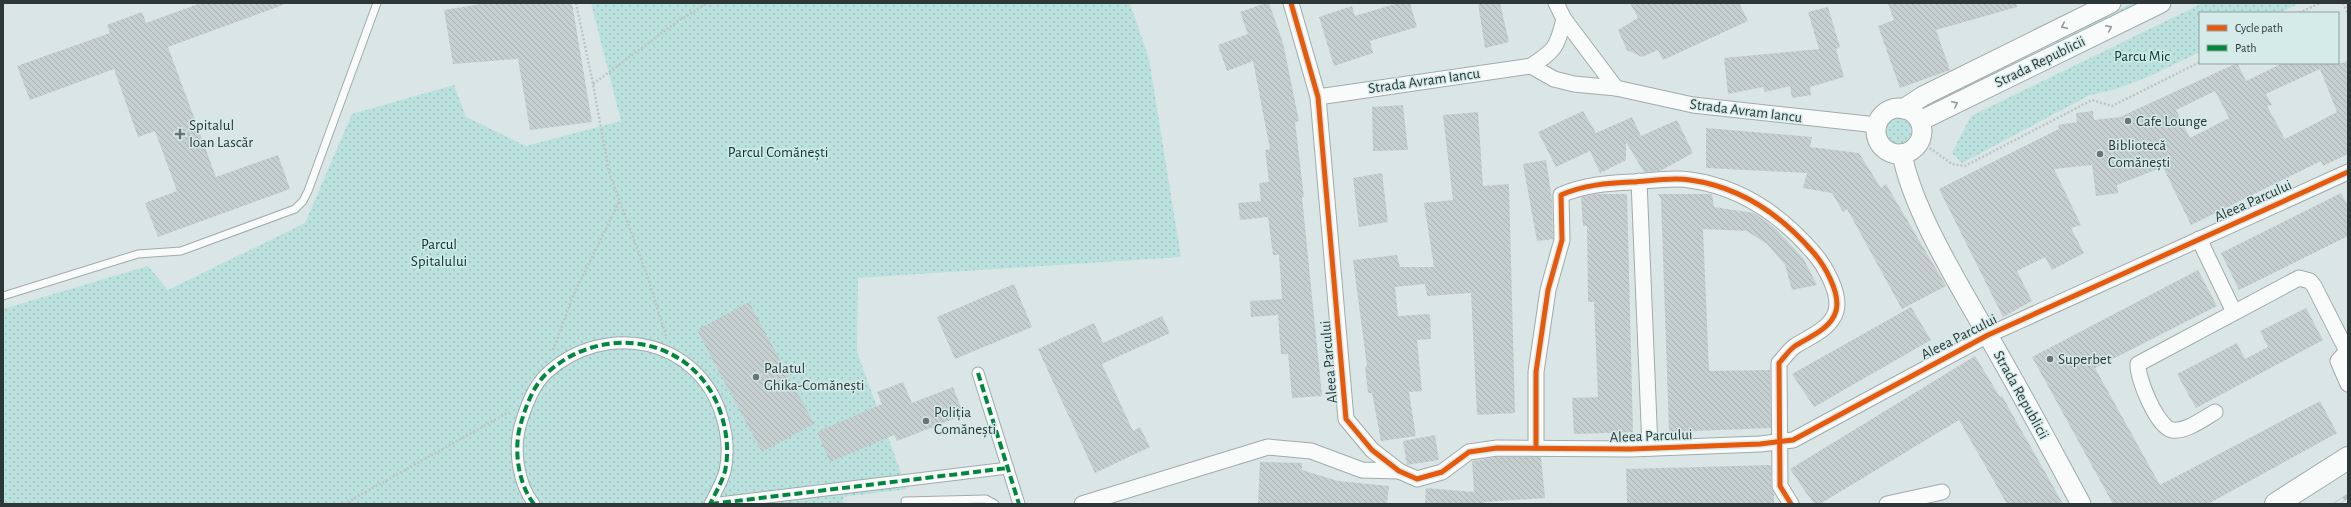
<svg xmlns="http://www.w3.org/2000/svg" width="2351" height="507" viewBox="0 0 2351 507" font-family="'Alegreya Sans',sans-serif">
	<defs>
		<pattern id="green-dots" width="8" height="8" patternUnits="userSpaceOnUse"><rect width="8" height="8" fill="#bbe1de"/><path d="M2 2h.1M6 6h.1" fill="none" stroke="#a1c2bf" stroke-width="1.8" stroke-linecap="round"/></pattern>
		<pattern id="building-back-hatch" width="6" height="6" patternUnits="userSpaceOnUse"><rect width="6" height="6" fill="#c5cfcf"/><path d="M-1 5l2 2M0 0l6 6M5-1l2 2" fill="none" stroke="#aab2b2"/></pattern>
	</defs>
	<rect width="100%" height="100%" fill="#d9e6e5"/>
	<!-- green -->
	<g fill="url(#green-dots)">
		<polygon points="591,3 1130,3 1149,59 1181,257 858,278 857,352 907,489 843,497 844,504 3,504 3,309 148,266 168,290 305,223 352,114 454,85 466,117 526,146 621,121"/>
		<polygon points="2133,3 2147,3 1940,105 1937,100"/>
		<path d="M2203,3H2300L2279,13H2200V52C2164,69 2130,88 2090,95L1962,163L1952,153L1971,116Z"/>
		<circle cx="1898" cy="131" r="13"/>
	</g>
	<!-- building -->
	<g fill="url(#building-back-hatch)" fill-rule="evenodd">
		<polygon points="201,3 283,3 283,5 168,47 216,177 278,155 290,189 158,237 145,203 177,191 155,131 138,137 114,69 30,100 17,66 110,33 107,25 142,12 146,23"/>
		<polygon points="487,3 572,3 592,122 530,130 518,59 453,64 444,10"/>
		<polygon points="1266,3 1269,3 1283,43 1299,121 1295,122 1304,197 1302,197 1322,396 1292,398 1288,354 1281,354 1278,315 1251,317 1250,301 1282,299 1279,255 1273,255 1268,217 1240,220 1238,203 1261,201 1259,183 1269,182 1265,150 1270,149 1253,61 1227,71 1218,45 1248,34 1240,12"/>
		<polygon points="1398,3 1410,3 1417,27 1370,41 1373,53 1334,66 1319,17 1352,6 1355,16"/>
		<polygon points="1478,3 1500,3 1509,42 1485,48"/>
		<polygon points="1630,3 1739,3 1748,21 1663,60 1658,50 1642,57 1627,50 1618,30 1638,18"/>
		<polygon points="1888,3 2016,3 2017,7 1936,30 1950,70 1900,88 1878,26 1894,20"/>
		<polygon points="1828,7 1840,47 1836,49 1844,77 1810,87 1811,95 1792,98 1790,86 1765,92 1763,87 1728,94 1724,58 1819,49 1808,12"/>
		<path d="M2348,60V154L2323,166L2321,161L2191,225L2163,167L2117,185L2118,193L2096,196L2092,165L2054,169L2081,225L2071,228L2084,253L2052,270L2045,257L2017,271L2032,301L2003,317L1939,189L2059,129L2058,125L2077,122L2076,113L2093,111L2094,120L2120,117L2237,63L2246,81L2283,63H2343ZM2320,69L2337,112L2285,139L2267,106L2272,105L2266,94ZM2215,91L2229,118L2190,138L2176,110Z"/>
		<polygon points="1403,105 1408,150 1373,151 1372,107"/>
		<polygon points="1583,111 1596,133 1632,117 1641,136 1677,120 1693,153 1660,171 1644,172 1626,142 1626,160 1600,173 1590,151 1556,167 1538,132"/>
		<polygon points="1478,112 1483,186 1509,184 1515,413 1477,415 1471,293 1427,296 1425,284 1395,287 1398,316 1430,314 1431,339 1417,340 1422,391 1409,392 1416,436 1381,441 1372,393 1368,393 1365,367 1367,366 1353,260 1397,255 1400,267 1434,267 1424,203 1453,200 1443,115"/>
		<polygon points="1706,128 1812,137 1810,147 1859,153 1881,188 1886,184 1946,286 1902,309 1847,209 1843,212 1832,193 1803,188 1807,173 1706,168"/>
		<polygon points="1546,160 1552,199 1553,239 1537,241 1523,164"/>
		<polygon points="1382,173 1388,222 1359,227 1353,178"/>
		<polygon points="2341,193 2348,206 2348,236 2239,290 2221,253"/>
		<polygon points="1596,194 1627,194 1633,432 1574,434 1572,398 1598,397 1594,302 1588,302 1587,226 1583,226 1581,197"/>
		<polygon points="1658,194 1712,194 1714,207 1754,213 1776,229 1803,258 1817,285 1792,290 1785,265 1767,244 1747,231 1703,229 1709,371 1770,370 1771,428 1669,432 1661,199"/>
		<polygon points="2198,270 2217,306 2095,368 2160,485 2320,401 2337,433 2208,504 2113,504 2032,357"/>
		<polygon points="1014,284 1032,327 955,359 937,317"/>
		<polygon points="749,302 814,424 762,452 697,330"/>
		<polygon points="1911,307 1931,340 1814,407 1792,374"/>
		<polygon points="2306,308 2323,340 2196,408 2177,374 2237,343 2245,359 2268,347 2260,331"/>
		<polygon points="1162,316 1170,333 1102,364 1133,431 1140,427 1150,447 1095,473 1038,349 1094,323 1103,343"/>
		<polygon points="1975,356 2000,397 2002,396 2063,504 2007,504 1959,420 1820,504 1814,504 1790,469"/>
		<polygon points="903,382 912,403 953,387 964,415 897,441 894,435 830,462 817,432 882,404 877,392"/>
		<polygon points="1435,435 1439,460 1407,465 1403,441"/>
		<polygon points="1497,457 1541,457 1545,498 1484,502 1484,504 1425,504 1426,488 1474,492 1472,461"/>
		<polygon points="1260,462 1302,463 1302,470 1338,481 1389,486 1387,504 1258,504"/>
		<polygon points="1771,465 1771,486 1774,494 1774,503 1627,504 1626,469"/>
	</g>
	<g fill="none" stroke-linecap="round" stroke-linejoin="round">
		<defs>
			<g id="service">
				<polyline points="3,296 138,254 181,251 295,209 303,201 308,191 377,3"/>
				<polyline points="905,501 986,499 995,504"/>
			</g>
			<g id="pedestrian">
				<polyline points="978,373 1019,504"/>
				<path d="M534,504C518,484 513,448 521,423C526,406 533,386 547,373C605,320 699,338 722,417C727,434 729,453 725,471C722,482 715,494 710,504"/>
				<polyline points="711,504 1008,468"/>
			</g>
			<g id="minor">
				<polyline points="1291,3 1318,97 1346,419 1372,450 1399,471 1417,479 1442,472 1469,452 1497,448 1631,449 1760,444 1793,440 1988,335 2348,172"/>
				<polyline points="1556,3 1564,19 1616,88"/>
				<polyline points="1531,66 1554,79 1574,84 1616,88 1693,105 1877,125"/>
				<path d="M1318,97L1531,66C1555,50 1557,48 1564,19"/>
				<polyline points="1639,181 1650,448"/>
				<polyline points="2199,239 2234,312"/>
				<path d="M2215,412C2203,419 2186,432 2172,430C2157,427 2137,378 2138,364L2299,278L2310,281L2314,286L2347,351L2338,361L2348,384"/>
				<path d="M1536,448V372L1548,290L1562,240L1561,195C1583,185 1608,183 1632,182C1650,181 1672,177 1690,180C1740,187 1779,213 1812,251C1824,264 1841,293 1836,311C1831,329 1809,337 1795,346C1789,350 1784,358 1779,363L1780,486L1791,504"/>
				<polyline points="1082,504 1268,447 1311,451 1362,470 1399,471"/>
				<polyline points="1887,504 1942,492"/>
			</g>
			<g id="tertiary">
				<circle cx="1899" cy="131" r="23"/>
				<polyline points="1903,109 1923,96 2111,3"/>
				<polyline points="1920,121 2161,3"/>
				<path d="M1902,154C1913,211 1958,283 1987,334C2020,390 2050,447 2081,504"/>
			</g>
			<polyline id="primary" points="2276,504 2348,458"/>
		</defs>
		<!-- service casing -->
		<use href="#service" stroke="#a1abaa" stroke-width="9"/>
		<!-- pedestrian casing -->
		<use href="#pedestrian" stroke="#a1abaa" stroke-width="13"/>
		<!-- minor casing -->
		<use href="#minor" stroke="#a1abaa" stroke-width="17"/>
		<!-- tertiary casing -->
		<use href="#tertiary" stroke="#a1abaa" stroke-width="21"/>
		<!-- primary casing -->
		<use href="#primary" stroke="#a1abaa" stroke-width="24"/>
		<!-- path -->
		<g stroke="#bfc4c3" stroke-width="2.5" stroke-dasharray="2 2" stroke-linecap="butt">
			<polyline points="576,3 593,84 609,172 647,275 666,336"/>
			<polyline points="2343,3 2348,13"/>
			<polyline points="2299,13 2320,3"/>
			<polyline points="593,84 678,21 708,3"/>
			<polyline points="1920,141 1952,164 1965,166 2092,100 2112,106 2200,62"/>
			<polyline points="553,350 573,296 619,202"/>
			<polyline points="344,504 509,412"/>
		</g>
		<!-- service -->
		<use href="#service" stroke="#f9fbfb" stroke-width="7"/>
		<!-- pedestrian -->
		<use href="#pedestrian" stroke="#f9fbfb" stroke-width="11"/>
		<!-- minor -->
		<use href="#minor" stroke="#f9fbfb" stroke-width="15"/>
		<!-- tertiary -->
		<use href="#tertiary" stroke="#f9fbfb" stroke-width="19"/>
		<!-- primary -->
		<use href="#primary" stroke="#f9fbfb" stroke-width="22"/>
		<defs>
			<polyline id="rail" points="2336,504 2348,496"/>
		</defs>
		<!-- rail casing -->
		<use href="#rail" stroke="#bec1c0" stroke-width="4.5"/>
		<!-- rail -->
		<use href="#rail" stroke="#d4ebea" stroke-width="3" stroke-dasharray="9" stroke-linecap="butt"/>
		<!-- quiet -->
		<g stroke="#00873e" stroke-width="4" stroke-dasharray="8 4" stroke-linecap="butt">
			<polyline points="978,373 1019,504"/>
			<path d="M534,504C518,484 513,448 521,423C526,406 533,386 547,373C605,320 699,338 722,417C727,434 729,453 725,471C722,482 715,494 710,504"/>
			<polyline points="711,504 1008,468"/>
		</g>
		<defs>
			<g id="cycleway">
				<polyline points="1291,3 1318,97 1346,419 1372,450 1399,471 1417,479 1442,472 1469,452 1497,448 1631,449 1760,444 1793,440 1988,335 2348,172"/>
				<path d="M1536,448V372L1548,290L1562,240L1561,195C1583,185 1608,183 1632,182C1650,181 1672,177 1690,180C1740,187 1779,213 1812,251C1824,264 1841,293 1836,311C1831,329 1809,337 1795,346C1789,350 1784,358 1779,363L1780,486L1791,504"/>
			</g>
		</defs>
		<!-- cycleway casing -->
		<use href="#cycleway" stroke="#d4ebea" stroke-width="8"/>
		<!-- cycleway -->
		<use href="#cycleway" stroke="#e8590c" stroke-width="5"/>
	</g>
	<!-- one-way arrows -->
	<defs><path id="oneway-chevron" d="M-2-3.5L2.5 0L-2 3.5" fill="none" stroke-width="1.6" stroke-linecap="round" stroke-linejoin="round"/></defs>
	<g stroke="#949999">
		<use href="#oneway-chevron" transform="translate(2064 26) rotate(154)"/>
		<use href="#oneway-chevron" transform="translate(2109 28) rotate(-26)"/>
		<use href="#oneway-chevron" transform="translate(1955 104) rotate(-26)"/>
	</g>
	<!-- markers -->
	<g fill="#6a7474" stroke="#d4ebea" stroke-width="1.5">
		<circle cx="2128" cy="121" r="4"/>
		<path d="M178 128h4v4h4v4h-4v4h-4v-4h-4v-4h4z"/>
		<circle cx="2100" cy="154" r="4"/>
		<circle cx="2050" cy="359" r="4"/>
		<circle cx="756" cy="377" r="4"/>
		<circle cx="926" cy="421" r="4"/>
	</g>
	<g text-anchor="middle" dominant-baseline="central" stroke-width="3" stroke-linejoin="round" paint-order="stroke">
		<!-- park labels -->
		<g font-size="15" fill="#023634" stroke="#d4ebea">
			<text x="2142" y="56">Parcu Mic</text>
			<text x="778" y="152">Parcul Comănești</text>
			<text x="439" y="244">Parcul<tspan x="439" dy="17">Spitalului</tspan></text>
		</g>
		<!-- street labels -->
		<g font-size="15" fill="#2e3737" stroke="#d4ebea">
			<text transform="translate(2040 62) rotate(-26)">Strada Republicii</text>
			<text transform="translate(1424 81) rotate(-8)">Strada Avram Iancu</text>
			<text transform="translate(1746 111) rotate(7)">Strada Avram Iancu</text>
			<text transform="translate(2253 201) rotate(-24)">Aleea Parcului</text>
			<text transform="translate(1959 337) rotate(-27)">Aleea Parcului</text>
			<text transform="translate(1329 362) rotate(-95)">Aleea Parcului</text>
			<text transform="translate(2021 395) rotate(61)">Strada Republicii</text>
			<text transform="translate(1651 436) rotate(-2)">Aleea Parcului</text>
		</g>
		<!-- poi labels -->
		<g font-size="15" fill="#2e3737" stroke="#d4ebea" text-anchor="start">
			<text x="2136" y="121">Cafe Lounge</text>
			<text x="189" y="125">Spitalul<tspan x="189" dy="17">Ioan Lascăr</tspan></text>
			<text x="2108" y="145">Bibliotecă<tspan x="2108" dy="17">Comănești</tspan></text>
			<text x="2058" y="359">Superbet</text>
			<text x="764" y="368">Palatul<tspan x="764" dy="17">Ghika-Comănești</tspan></text>
			<text x="934" y="412">Poliția<tspan x="934" dy="17">Comănești</tspan></text>
		</g>
	</g>
	<!-- border -->
	<rect width="2351" height="507" fill="none" stroke="#2e3737" stroke-width="8"/>
	<!-- legend -->
	<rect x="2199" y="12" width="140" height="52" fill="#d4ebea" stroke="#92a3a2"/>
	<rect x="2207" y="25" width="20" height="6" fill="#e8590c" stroke="#92a3a2"/>
	<text x="2235" y="32" font-size="12" fill="#2e3737">Cycle path</text>
	<rect x="2207" y="45" width="20" height="6" fill="#00873e" stroke="#92a3a2"/>
	<text x="2235" y="52" font-size="12" fill="#2e3737">Path</text>
</svg>
